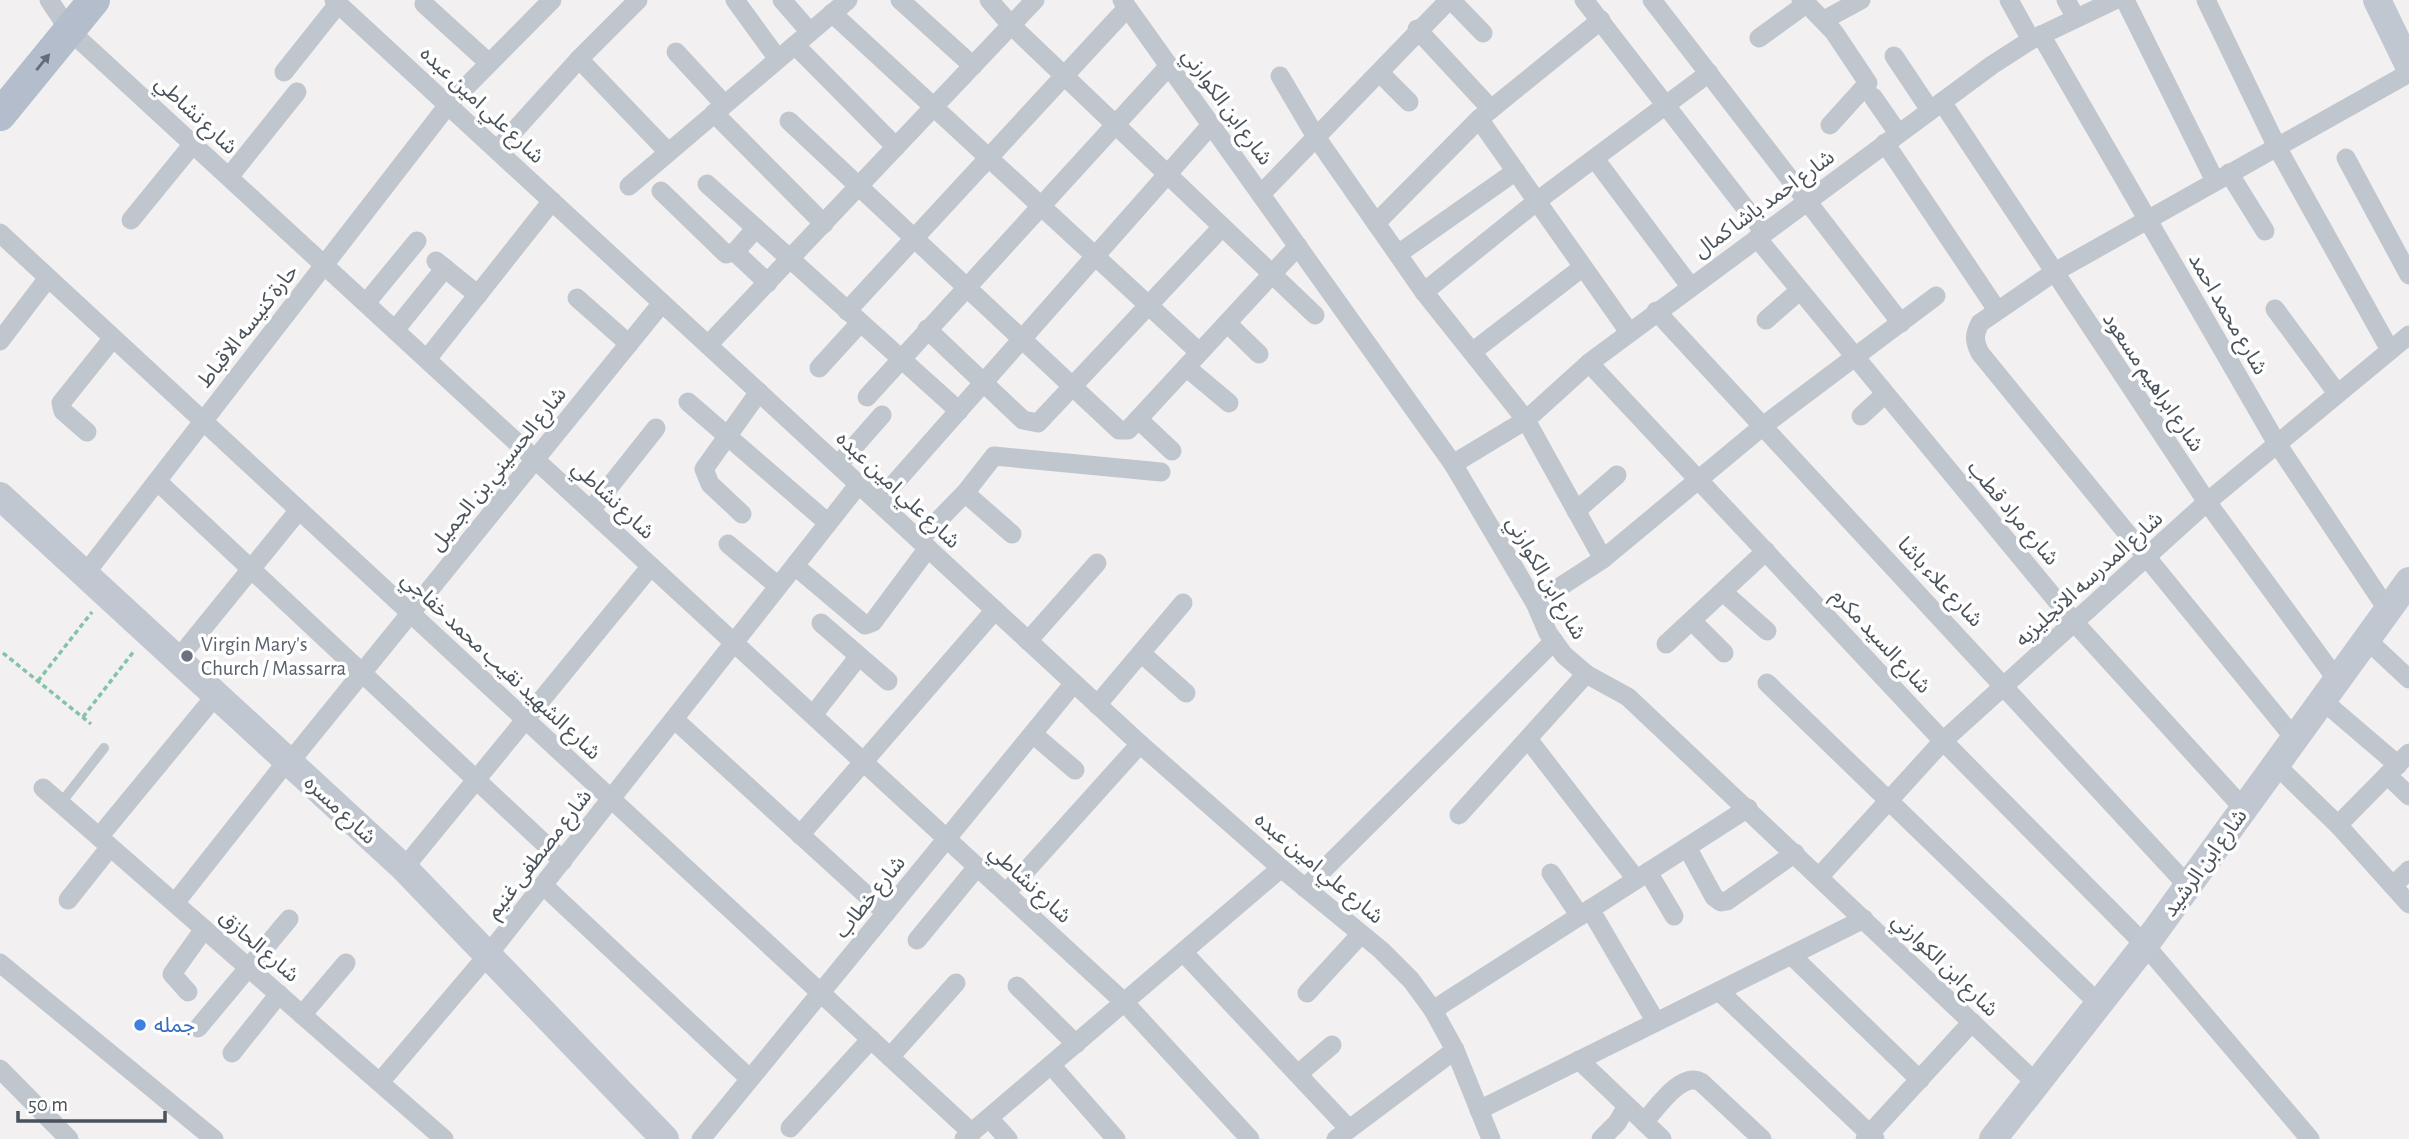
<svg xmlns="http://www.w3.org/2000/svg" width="2409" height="1139" viewBox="0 0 2409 1139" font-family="'Alegreya Sans','Noto Sans Arabic',sans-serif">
	<rect width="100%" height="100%" fill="#f2f0f0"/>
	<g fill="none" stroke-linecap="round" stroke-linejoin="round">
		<!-- path -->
		<g stroke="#81c4a9" stroke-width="3.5" stroke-dasharray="5 3.5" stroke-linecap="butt">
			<polyline points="3,653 91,724"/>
			<polyline points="38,681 92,612"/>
			<polyline points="83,717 134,651"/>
		</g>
		<!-- lane -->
		<polyline stroke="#c0c6cd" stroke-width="10" points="61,803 104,748"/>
		<!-- street -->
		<g stroke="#c0c6cd" stroke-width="19">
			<polyline points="49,0 69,30 1125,1003 1250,1139"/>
			<polyline points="334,0 1140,744 1281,868 1381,950 1411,980 1433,1010 1455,1050 1491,1139"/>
			<polyline points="735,0 778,59"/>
			<polyline points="782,0 810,32"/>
			<polyline points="900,0 973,66"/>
			<polyline points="989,0 1011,25 1315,315"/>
			<polyline points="1122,0 1453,464 1535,603 1548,633 1564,655 1586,674 1628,697 2037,1084"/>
			<polyline points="1451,0 1483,33"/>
			<polyline points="1584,0 1764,232"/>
			<polyline points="1652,0 1901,323"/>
			<polyline points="1803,0 1834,32 1868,83 1830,125"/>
			<polyline points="2009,0 2031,40"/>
			<polyline points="2066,0 2076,18"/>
			<polyline points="2125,0 2215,181"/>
			<polyline points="2206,0 2277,147 2390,350"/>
			<polyline points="424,4 489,63"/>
			<polyline points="832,13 1199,352"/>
			<polyline points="1824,20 1861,0"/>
			<polyline points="1417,29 1491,109"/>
			<polyline points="2041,35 2276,442 2387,609"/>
			<polyline points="1759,38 1806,4 1801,0"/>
			<polyline points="795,45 896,147"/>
			<polyline points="676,52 724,104"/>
			<polyline points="1894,56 1930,110"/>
			<polyline points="579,59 668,152"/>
			<polyline points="284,72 338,4"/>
			<polyline points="1380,73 1409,102"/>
			<polyline points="1280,76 1316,137 1424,292 1526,420 1603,559"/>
			<polyline points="1873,97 1898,133"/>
			<polyline points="1942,102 2207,502 2337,680"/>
			<polyline points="714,113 824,224"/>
			<polyline points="1479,119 1629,332"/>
			<polyline points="789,121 1119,430 1128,430 1298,246"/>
			<polyline points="1885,143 1997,310"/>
			<polyline points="497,150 579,59 638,0"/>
			<polyline points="2346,158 2409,275"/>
			<polyline points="1595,159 1690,286"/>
			<polyline points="2229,173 2265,231"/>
			<polyline points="229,177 297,92"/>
			<polyline points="707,184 959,411"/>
			<polyline points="629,186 848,0"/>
			<polyline points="661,191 726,254 735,252 756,228"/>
			<polyline points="1262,193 1449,0"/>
			<polyline points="131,220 193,144"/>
			<polyline points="1376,223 1479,119 1601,20"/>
			<polyline points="0,233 972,1133"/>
			<polyline points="1757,238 2075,623 2244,809"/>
			<polyline points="735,252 768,283"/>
			<polyline points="1398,254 1516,171"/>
			<polyline points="436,261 478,295"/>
			<polyline points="1424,292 1537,201 1709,73"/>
			<polyline points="577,298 629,344"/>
			<polyline points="366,303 417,241"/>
			<polyline points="2275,309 2337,393"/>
			<polyline points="847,311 1127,8"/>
			<polyline points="1656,311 2188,886"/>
			<polyline points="1766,320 1799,291"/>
			<polyline points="1227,323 1259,354"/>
			<polyline points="927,329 1023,420 1038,423 1222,227"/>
			<polyline points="395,330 445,268"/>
			<polyline points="0,341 48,278"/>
			<polyline points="708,345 1035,0"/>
			<polyline points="1472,352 1583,267"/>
			<polyline points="427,359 552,201"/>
			<polyline points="1589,363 1943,741 2145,945 2310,1139"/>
			<polyline points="1186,367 1229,403"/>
			<polyline points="819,368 860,323"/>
			<polyline points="867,397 1169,66"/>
			<polyline points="688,402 828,523"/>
			<polyline points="1861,416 1884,395"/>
			<polyline points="1138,419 1172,451"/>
			<polyline points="87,432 63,411 61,403 113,338"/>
			<polyline points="1453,464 1526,420 1589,363 1992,65 2031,40 2115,0"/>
			<polyline points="838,465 882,415"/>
			<polyline points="157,481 563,861"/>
			<polyline points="965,493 1012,534"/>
			<polyline points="878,502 1211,125"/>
			<polyline points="591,510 656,428"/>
			<polyline points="1576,511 1617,475"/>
			<polyline points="742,514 710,484 704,469 759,392"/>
			<polyline points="919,540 965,493 994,456 1161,472"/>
			<polyline points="728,544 778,586"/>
			<polyline points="795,566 865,625 873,622 928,548"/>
			<polyline points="85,574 448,105 552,0"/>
			<polyline points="1723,592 1767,631"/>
			<polyline points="1535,603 1603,559 1763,426 1936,296"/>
			<polyline points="1692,621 1724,653"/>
			<polyline points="821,623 888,681"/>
			<polyline points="2366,639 2409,679"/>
			<polyline points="1028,641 1097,563"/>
			<polyline points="1666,644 1766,551"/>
			<polyline points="1141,653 1186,693"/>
			<polyline points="177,660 299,510"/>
			<polyline points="1767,683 2099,1004"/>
			<polyline points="2322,700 2398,765"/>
			<polyline points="1097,705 1183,603"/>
			<polyline points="813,715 859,656"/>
			<polyline points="674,719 886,913"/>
			<polyline points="1033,734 1075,770"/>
			<polyline points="1528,739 1636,879"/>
			<path d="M2295,739L1980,353C1974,341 1974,335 1980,323L2053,273L2409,73"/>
			<polyline points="289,763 662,303"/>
			<polyline points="2276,765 2338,825 2409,904"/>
			<polyline points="2387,775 2409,796"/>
			<polyline points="43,788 444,1139"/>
			<polyline points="1459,815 1586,674"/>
			<polyline points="2338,825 2409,753"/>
			<polyline points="800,835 995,610"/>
			<polyline points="99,837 216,695"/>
			<polyline points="1687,847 1714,897 1721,902 1727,901 1795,853"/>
			<polyline points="404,868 651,566"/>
			<polyline points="1648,872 1674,916"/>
			<polyline points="1551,873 1580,916"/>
			<polyline points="1819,877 1943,741 2207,502 2409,335"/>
			<polyline points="543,885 750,1079"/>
			<polyline points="2393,886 2409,870"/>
			<polyline points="1305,888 1554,641"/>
			<polyline points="1006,893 1140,744"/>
			<polyline points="68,900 110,847"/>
			<polyline points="175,903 287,761"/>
			<polyline points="1590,909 1656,1022"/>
			<polyline points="917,940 977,867"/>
			<polyline points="1183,952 1349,1129"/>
			<polyline points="1791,955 1920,1080"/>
			<polyline points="0,963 214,1139"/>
			<polyline points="1017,986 1076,1044"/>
			<polyline points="1719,991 1875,1139"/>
			<polyline points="188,992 172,974 204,929"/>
			<polyline points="1307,993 1361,934"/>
			<polyline points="1433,1010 1748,808"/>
			<polyline points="302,1015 346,963"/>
			<polyline points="198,1028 289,919"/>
			<polyline points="232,1053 279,994"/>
			<polyline points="890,1057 956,983"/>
			<polyline points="1579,1060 1662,1139"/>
			<polyline points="1051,1065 1116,1139"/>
			<polyline points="0,1069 69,1139"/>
			<polyline points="1298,1074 1332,1045"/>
			<polyline points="380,1082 487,956 859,484"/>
			<polyline points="1479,1110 1864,919"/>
			<polyline points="989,1118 1008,1139"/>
			<path d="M1644,1122C1657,1108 1681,1071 1701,1082L1762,1139"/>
			<polyline points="790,1128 871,1039"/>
			<polyline points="701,1139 1074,683"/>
			<polyline points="964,1139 1281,868"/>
			<polyline points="1336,1139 1455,1050"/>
			<polyline points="1601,1139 1617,1123 1627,1106"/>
			<polyline points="1865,1139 1972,1022"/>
		</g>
		<!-- secondary -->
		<g stroke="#c0c7d1" stroke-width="28">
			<polyline points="2377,0 2409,66"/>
			<polyline points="0,496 404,868 665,1139"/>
			<polyline points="1993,1139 2145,945 2409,581"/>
		</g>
		<!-- primary -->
		<polyline stroke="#b3bdcb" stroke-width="32" points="0,115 94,0"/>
	</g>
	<!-- one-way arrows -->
	<defs><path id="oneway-solid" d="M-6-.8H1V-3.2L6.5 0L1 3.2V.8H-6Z" transform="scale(1.75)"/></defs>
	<use fill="#646d77" href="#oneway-solid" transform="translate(43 62) rotate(-51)"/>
	<!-- markers -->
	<circle fill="#6b7280" stroke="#fff" stroke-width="2.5" cx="187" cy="656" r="7"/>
	<circle fill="#3f7fe0" stroke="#fff" stroke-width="2.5" cx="140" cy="1025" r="7"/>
	<g text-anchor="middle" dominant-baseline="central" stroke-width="7" stroke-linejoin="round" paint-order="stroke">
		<!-- street labels -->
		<g font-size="21" fill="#4a525b" stroke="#fff">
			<text transform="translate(482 105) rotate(43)">شارع علي امين عبده</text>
			<text transform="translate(1227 107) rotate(54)">شارع ابن الكوارني</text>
			<text transform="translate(196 115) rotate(43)">شارع نشاطي</text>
			<text transform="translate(1764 204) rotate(-36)">شارع احمد باشا كمال</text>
			<text transform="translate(2228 314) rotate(60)">شارع محمد احمد</text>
			<text transform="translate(248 326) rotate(-52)">حارة كنيسه الاقباط</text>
			<text transform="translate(2153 382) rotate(56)">شارع ابراهيم مسعود</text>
			<text transform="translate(498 469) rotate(-51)">شارع الحسيني بن الجميل</text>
			<text transform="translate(898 490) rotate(43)">شارع علي امين عبده</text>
			<text transform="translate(613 500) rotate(43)">شارع نشاطي</text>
			<text transform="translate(2013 513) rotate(50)">شارع مراد قطب</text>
			<text transform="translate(1546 578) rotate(60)">شارع ابن الكوارني</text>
			<text transform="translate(2089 579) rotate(-42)">شارع المدرسه الانجليزيه</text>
			<text transform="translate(1940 582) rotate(47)">شارع علاء باشا</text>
			<text transform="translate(1881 641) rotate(47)">شارع السيد مكرم</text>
			<text transform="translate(501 666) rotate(43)">شارع الشهيد نقيب محمد خفاجي</text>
			<text transform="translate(340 810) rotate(43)">شارع مسره</text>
			<text transform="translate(539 854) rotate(-52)">شارع مصطفى غنيم</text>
			<text transform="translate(2205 863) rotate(-54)">شارع ابن الرشيد</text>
			<text transform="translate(1319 868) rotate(40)">شارع علي امين عبده</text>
			<text transform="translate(1030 884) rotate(43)">شارع نشاطي</text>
			<text transform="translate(870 897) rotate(-51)">شارع خطاب</text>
			<text transform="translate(259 946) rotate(41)">شارع الحازق</text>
			<text transform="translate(1945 965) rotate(44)">شارع ابن الكوارني</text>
		</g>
		<!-- worship labels -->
		<g font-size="21" fill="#5b616d" stroke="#fff" text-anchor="start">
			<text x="201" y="644">Virgin Mary's<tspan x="201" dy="24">Church / Massarra</tspan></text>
		</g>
		<!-- shop labels -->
		<g font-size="21" fill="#366cbe" stroke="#fff" text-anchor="start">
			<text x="154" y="1025">جمله</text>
		</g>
	</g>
	<!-- scale -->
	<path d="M18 1111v10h147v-10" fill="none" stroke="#4a525b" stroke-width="3.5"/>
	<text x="28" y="1111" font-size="21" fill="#4a525b" stroke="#ffffff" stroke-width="5" paint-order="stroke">50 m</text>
</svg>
